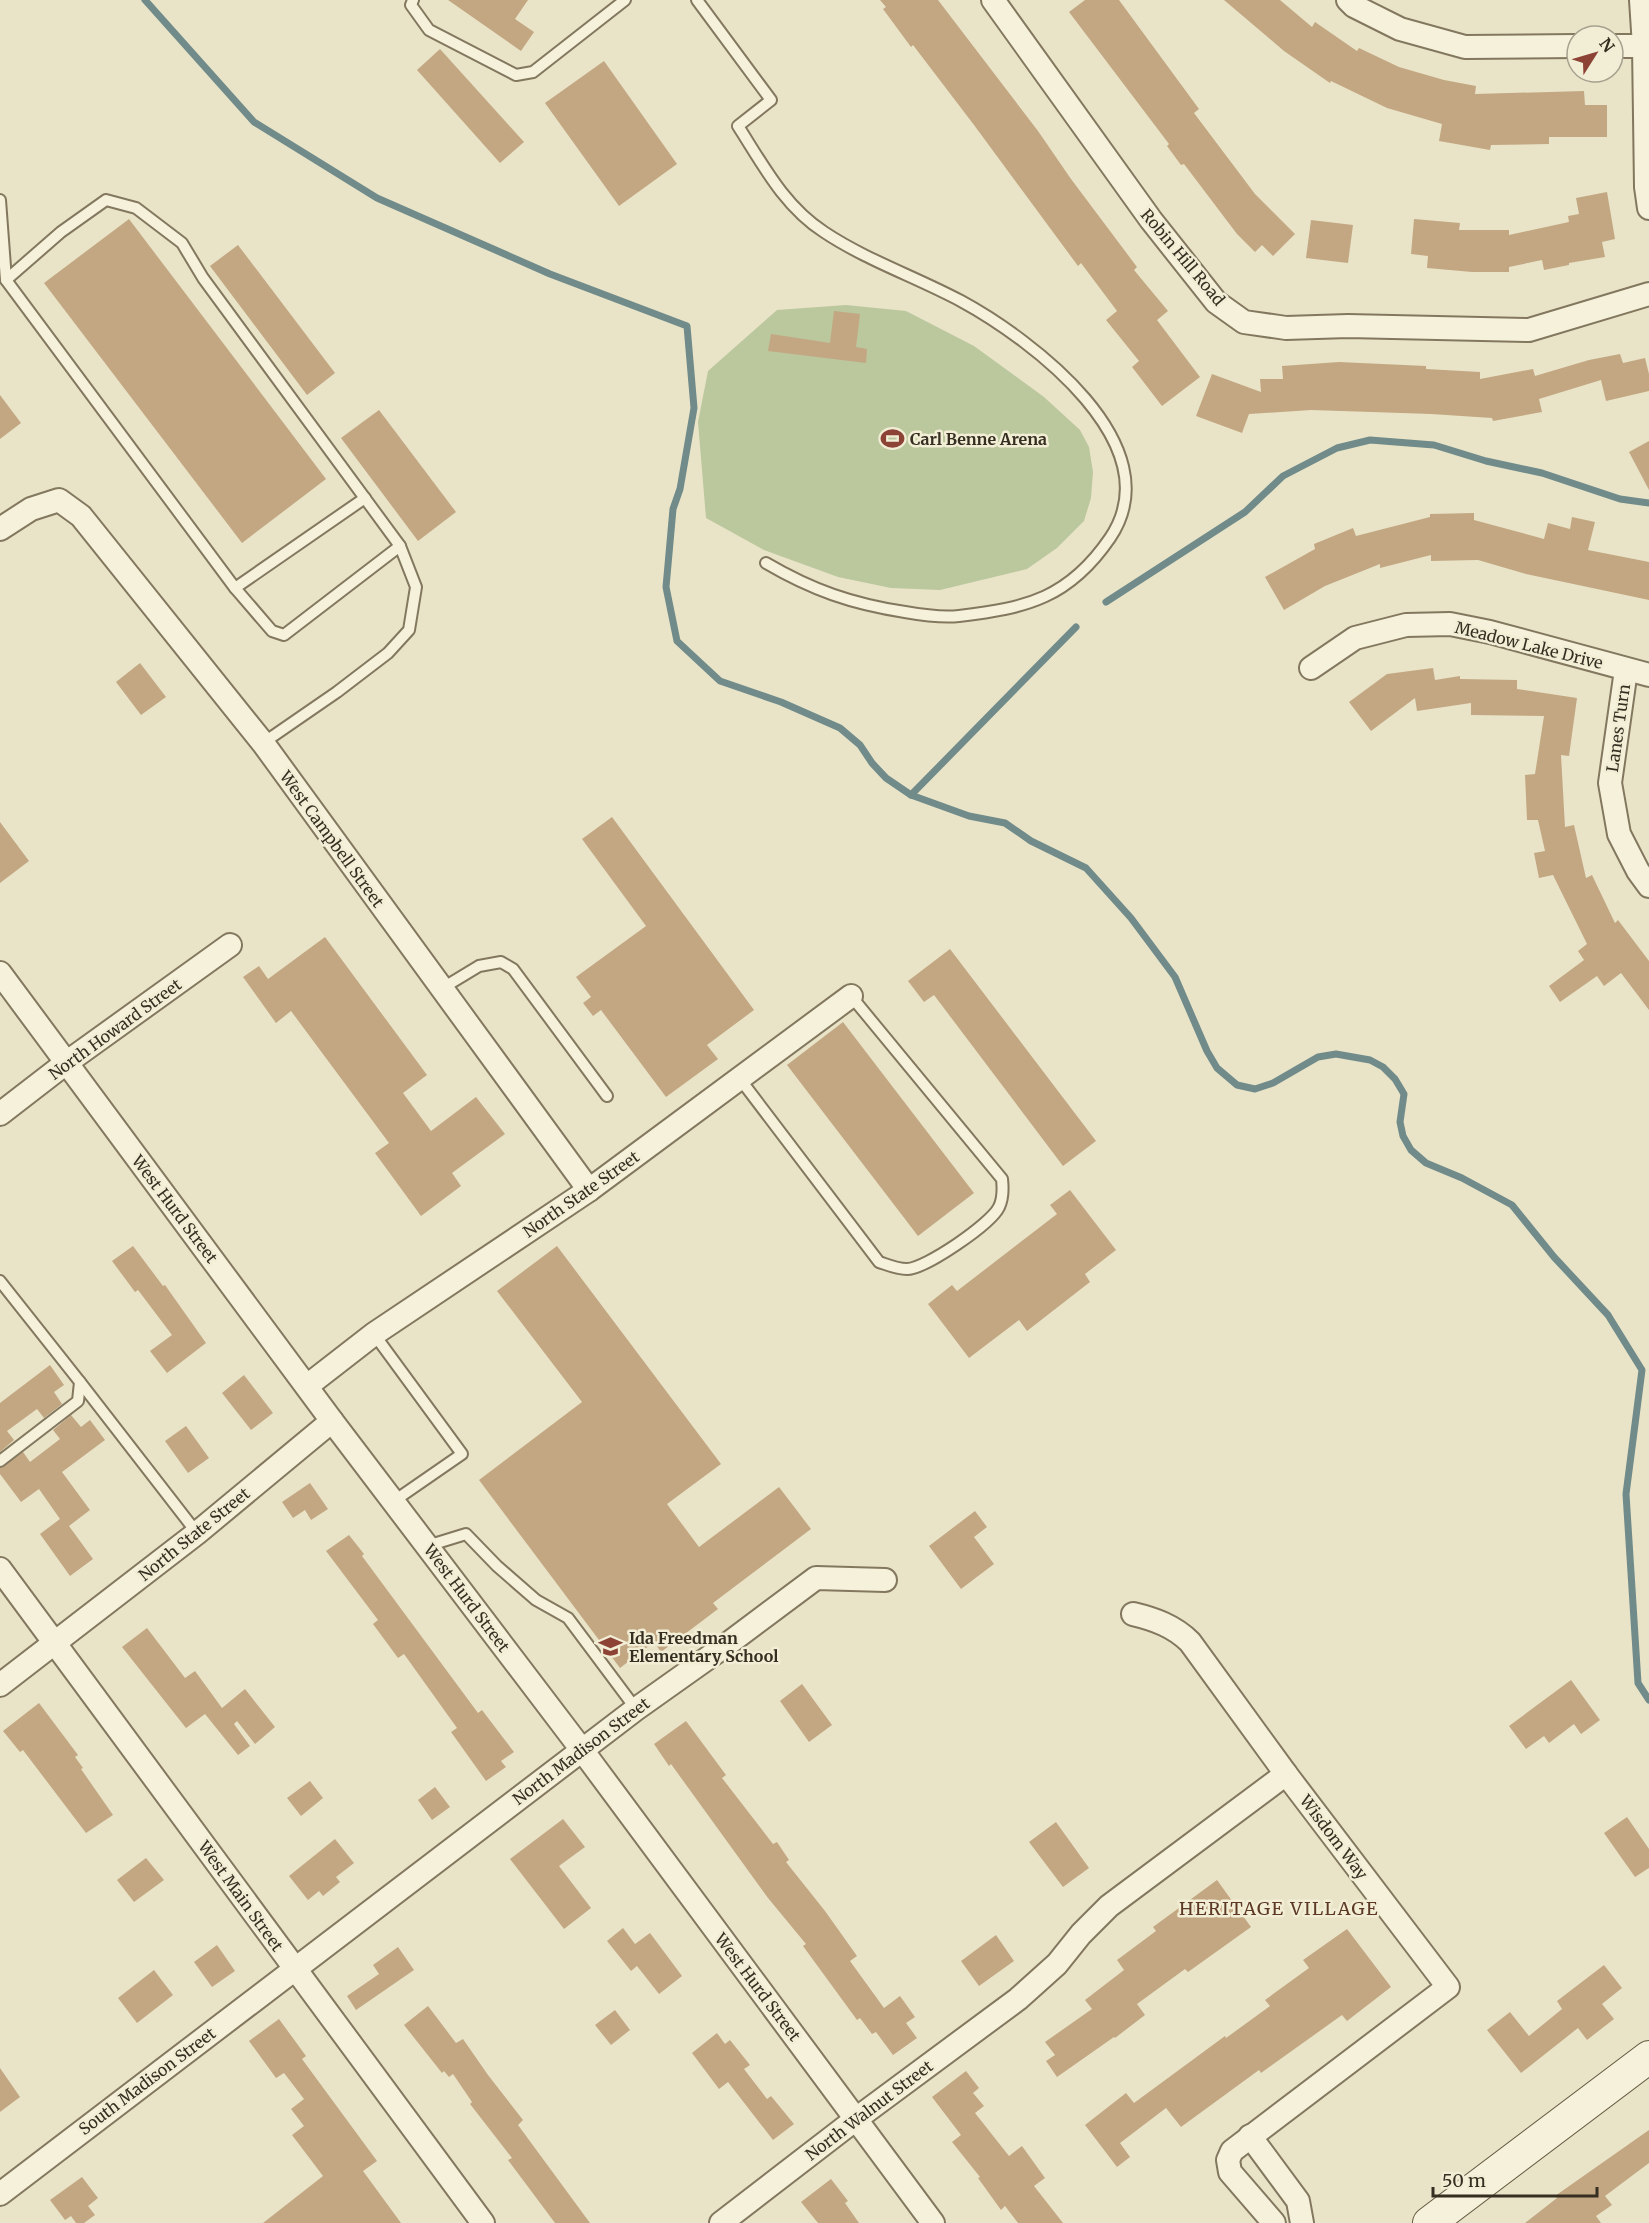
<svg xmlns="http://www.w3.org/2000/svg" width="1649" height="2223" viewBox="0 0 1649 2223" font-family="Merriweather,serif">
	<rect width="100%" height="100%" fill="#e9e4c8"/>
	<!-- green -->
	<polygon fill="#bbc79d" points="846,305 906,311 974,346 1044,397 1080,430 1089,447 1093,472 1091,498 1084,521 1057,548 1027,569 940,590 891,588 838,577 764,550 706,518 698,422 708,371 777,310"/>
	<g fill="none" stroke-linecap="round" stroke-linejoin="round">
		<!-- stream -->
		<g stroke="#708b89" stroke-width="7">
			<polyline points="145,0 254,122 377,198 550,274 687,326 694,408 680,489 673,509 666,587 677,641 720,681 781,702 840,728 860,745 872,763 886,778 911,795 969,816 1005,823 1031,841 1086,868 1131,918 1175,977 1207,1051 1217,1068 1237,1085 1255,1089 1273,1083 1318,1057 1336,1054 1370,1060 1383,1067 1395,1079 1404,1094 1400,1122 1403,1136 1411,1150 1426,1163 1462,1178 1512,1205 1554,1257 1608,1315 1642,1370 1626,1494 1638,1683 1649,1700"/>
			<polyline points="1106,602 1245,512 1283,476 1337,448 1370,440 1434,445 1486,461 1542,473 1620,499 1649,503"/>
			<polyline points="911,795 1076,627"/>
		</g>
	</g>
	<!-- building -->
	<g fill="#c3a782">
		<polygon points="448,0 528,0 515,19 534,32 521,51"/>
		<polygon points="880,0 938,0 1038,131 1071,179 1137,267 1134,270 1168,311 1157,320 1200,377 1162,406 1132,367 1139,361 1106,320 1117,311 1081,263 1078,266 974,125 913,45 911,47 883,9 886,7"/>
		<polygon points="1085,0 1119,0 1199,109 1194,113 1255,194 1295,234 1273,256 1262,245 1255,252 1237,234 1184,164 1181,165 1167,146 1169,144 1069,12"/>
		<polygon points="1224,0 1280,0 1312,27 1315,22 1357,51 1359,48 1399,67 1444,80 1476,86 1475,94 1584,91 1585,105 1607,105 1607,137 1549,137 1549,144 1491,145 1490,150 1439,141 1442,124 1387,108 1331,81 1330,83 1284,51"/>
		<polygon points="440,49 524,142 500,163 417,70"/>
		<polygon points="604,61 677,164 619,206 545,103"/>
		<polygon points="1607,192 1615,239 1602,242 1605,257 1569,263 1569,265 1544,270 1542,260 1509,267 1509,272 1472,272 1427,268 1428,256 1411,254 1414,219 1460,223 1459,230 1509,230 1509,235 1569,222 1568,216 1579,214 1576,198"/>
		<polygon points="129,219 326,479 242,543 44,283"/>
		<polygon points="1311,220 1353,225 1348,263 1306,258"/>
		<polygon points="238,245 335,373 307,395 210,266"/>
		<polygon points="834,311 860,314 856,347 867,349 866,363 768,351 771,334 830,343"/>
		<polygon points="1620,354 1623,363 1645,358 1649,374 1649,391 1606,401 1601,380 1539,399 1542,412 1493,421 1492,418 1431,414 1311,410 1249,414 1242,433 1196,416 1212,374 1261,392 1260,379 1283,379 1282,366 1339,362 1426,366 1426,369 1480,372 1480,379 1533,369 1535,376 1589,360"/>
		<polygon points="0,395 21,423 0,439"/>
		<polygon points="379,410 456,512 418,541 341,438"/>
		<polygon points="1649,441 1649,490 1629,452"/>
		<polygon points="1474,513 1474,520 1544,539 1548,523 1570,529 1572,517 1595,522 1588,550 1649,562 1649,600 1526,574 1478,560 1431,561 1431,555 1380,568 1380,564 1325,586 1284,610 1265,577 1315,549 1314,544 1353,528 1356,536 1430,517 1430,514"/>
		<polygon points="140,663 166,697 141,715 116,682"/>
		<polygon points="1433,668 1435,680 1460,676 1460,679 1517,680 1517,689 1577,698 1569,756 1561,755 1565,827 1574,825 1586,878 1592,875 1615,923 1618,920 1649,961 1649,1010 1621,973 1604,986 1597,976 1560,1002 1549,986 1584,960 1578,951 1587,944 1553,875 1539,878 1534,853 1545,851 1538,820 1527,820 1525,775 1535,774 1544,716 1471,715 1471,703 1417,711 1415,698 1371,731 1349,702 1387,674"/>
		<polygon points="612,817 754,1010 707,1045 718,1059 666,1097 601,1010 593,1016 583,1003 591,997 576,977 646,926 582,839"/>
		<polygon points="0,822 29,861 0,883"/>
		<polygon points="325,937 427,1075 403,1093 431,1131 476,1097 505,1134 452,1173 461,1186 421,1216 375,1153 389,1143 291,1011 276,1023 243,977 259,966 268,979"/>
		<polygon points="950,949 1096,1141 1063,1166 934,995 924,1002 908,981"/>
		<polygon points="843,1022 974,1193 918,1236 787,1065"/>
		<polygon points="1070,1190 1116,1250 1085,1274 1090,1282 1027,1331 1019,1320 969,1358 928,1304 952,1285 957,1291 1057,1214 1050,1205"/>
		<polygon points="133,1246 163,1286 165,1285 206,1343 167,1373 150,1351 172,1335 138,1290 135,1292 112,1261"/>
		<polygon points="557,1246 721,1464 667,1504 699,1547 779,1487 811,1529 713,1603 718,1609 661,1652 654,1642 620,1668 479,1480 582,1402 497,1291"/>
		<polygon points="50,1365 64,1385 54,1392 62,1404 44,1418 37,1409 7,1431 14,1440 0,1452 0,1403"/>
		<polygon points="244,1375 273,1413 251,1430 222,1393"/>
		<polygon points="71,1415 81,1427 90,1420 105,1440 62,1472 90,1510 69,1526 93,1559 70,1576 40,1534 60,1519 39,1489 21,1502 0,1474 0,1468 23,1452 30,1462 60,1439 53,1430"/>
		<polygon points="186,1426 209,1458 188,1473 165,1441"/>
		<polygon points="310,1483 328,1509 311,1520 305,1510 293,1518 282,1502"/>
		<polygon points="975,1511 987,1527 974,1537 994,1564 961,1589 929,1546"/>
		<polygon points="349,1535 364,1554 362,1556 478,1713 482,1710 514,1752 501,1761 506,1767 486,1781 451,1732 457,1728 404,1654 398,1658 373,1624 378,1620 326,1551"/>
		<polygon points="147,1628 185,1678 195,1671 222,1708 245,1689 275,1727 255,1744 237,1721 234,1724 250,1746 238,1755 205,1714 186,1728 122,1647"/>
		<polygon points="1571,1680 1600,1720 1581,1734 1574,1724 1549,1743 1544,1736 1526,1749 1509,1726"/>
		<polygon points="802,1684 832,1725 809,1742 780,1701"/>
		<polygon points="39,1703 78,1755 75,1757 83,1768 81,1769 113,1815 86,1833 23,1750 20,1752 3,1731"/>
		<polygon points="686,1721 726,1775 722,1778 773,1844 777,1842 789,1860 786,1862 825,1911 857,1956 850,1961 884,2008 900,1996 915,2017 906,2023 917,2038 893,2055 876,2032 872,2034 860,2018 857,2020 803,1946 806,1944 768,1898 671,1764 669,1766 654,1744"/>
		<polygon points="310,1781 323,1798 301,1816 287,1798"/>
		<polygon points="435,1787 450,1807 432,1820 418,1800"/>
		<polygon points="1627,1817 1649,1849 1649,1868 1635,1877 1604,1833"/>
		<polygon points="563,1819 585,1847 559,1866 591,1908 564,1929 510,1859"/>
		<polygon points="1056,1822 1089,1868 1063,1887 1029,1842"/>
		<polygon points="335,1839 354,1863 336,1877 340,1882 323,1896 319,1891 308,1900 289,1876"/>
		<polygon points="146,1858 164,1880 134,1902 117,1880"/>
		<polygon points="1217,1880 1251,1927 1188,1972 1185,1969 1137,2004 1145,2015 1115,2038 1114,2037 1057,2077 1046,2061 1055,2055 1045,2042 1092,2009 1085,2000 1124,1970 1117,1960 1156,1931 1153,1927"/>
		<polygon points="623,1928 635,1944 650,1933 682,1976 659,1994 637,1966 631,1971 607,1941"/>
		<polygon points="1347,1929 1391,1987 1347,2021 1342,2015 1261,2073 1259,2070 1181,2127 1166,2108 1120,2143 1130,2157 1117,2167 1085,2125 1126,2093 1134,2103 1225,2036 1226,2038 1270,2006 1265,2000 1309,1968 1303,1960"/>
		<polygon points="996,1935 1014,1961 979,1986 961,1961"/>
		<polygon points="217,1945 235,1971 212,1987 194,1962"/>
		<polygon points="398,1947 414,1970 356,2010 347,1996 379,1974 373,1965"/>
		<polygon points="1604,1965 1622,1988 1602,2004 1614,2019 1587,2040 1578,2028 1521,2073 1487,2030 1510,2012 1529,2036 1562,2009 1557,2001"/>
		<polygon points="154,1970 173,1995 137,2023 118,1998"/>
		<polygon points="428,2006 456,2043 463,2039 488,2075 523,2120 518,2125 590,2223 555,2223 508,2160 512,2158 470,2104 472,2102 453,2074 449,2077 444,2071 442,2073 404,2025"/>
		<polygon points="615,2010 630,2030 611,2045 595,2025"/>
		<polygon points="279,2019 306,2056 302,2059 377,2161 363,2171 401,2223 263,2223 323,2176 292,2135 304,2126 291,2109 304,2099 284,2073 276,2078 249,2041"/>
		<polygon points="717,2033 725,2044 730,2040 750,2065 744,2069 767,2099 771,2096 794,2124 773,2140 728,2082 719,2089 692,2053"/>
		<polygon points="0,2068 20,2097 0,2112"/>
		<polygon points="966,2071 979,2088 973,2093 984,2106 975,2113 1009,2156 1022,2146 1045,2178 1034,2186 1063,2223 1018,2223 1005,2206 1001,2210 978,2178 980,2177 952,2142 961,2135 932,2097"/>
		<polygon points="1649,2130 1649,2163 1605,2196 1612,2205 1596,2216 1601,2223 1525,2223 1557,2198 1555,2196"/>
		<polygon points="82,2177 98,2198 88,2206 95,2215 84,2223 76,2223 71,2216 65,2220 50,2200"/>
		<polygon points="831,2179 848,2201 845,2203 859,2223 818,2223 801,2202"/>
	</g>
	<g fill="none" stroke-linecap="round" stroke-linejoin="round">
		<defs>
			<g id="lane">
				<polyline points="413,0 411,5 429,30 516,75 533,72 625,0"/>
				<path d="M697,0L771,100L738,126C763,165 784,206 824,232C866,260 916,277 961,301C1031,339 1173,445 1110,538C1069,598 1027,608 959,616C941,618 922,615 905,612C852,604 812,590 766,563"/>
				<polyline points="0,200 6,280 235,588 272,631 284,635 400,546"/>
				<polyline points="6,280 61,232 106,200 136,208 182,243 203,278 400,546 416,587 409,630 388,653 337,692 263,743"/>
				<polyline points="235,588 365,498"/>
				<polyline points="441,989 479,966 501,962 513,969 607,1096"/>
				<path d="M740,1079L879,1262C888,1265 897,1269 907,1269C925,1269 991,1224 999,1207C1003,1199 1003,1188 1002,1179L851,996"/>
				<polyline points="0,1281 80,1382 78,1401 0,1461"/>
				<polyline points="374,1334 462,1454 394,1501"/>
				<polyline points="80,1382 197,1533"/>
				<polyline points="427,1546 466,1534 497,1566 536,1600 568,1618 636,1709"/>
			</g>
			<g id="street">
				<polyline points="993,0 1151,220 1216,302 1244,322 1286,328 1348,326 1529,330 1649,294"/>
				<polyline points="1348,0 1354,6 1400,29 1465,47 1577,46"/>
				<polyline points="1641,0 1644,46 1646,187 1649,208"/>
				<polyline points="1613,46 1644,46"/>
				<polyline points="0,529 31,509 59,500 81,516 263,743 589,1190"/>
				<polyline points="1311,668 1355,638 1406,625 1450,624 1490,632 1649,675"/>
				<polyline points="1626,670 1610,783 1619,834 1638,871 1649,886"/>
				<polyline points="0,973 332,1421 582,1750 933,2223"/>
				<polyline points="0,1114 66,1063 230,945"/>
				<polyline points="307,1386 374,1334 589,1190 851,996"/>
				<polyline points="0,1569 483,2223"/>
				<polyline points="0,1685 197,1533 332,1421"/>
				<polyline points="1250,2136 1298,2201 1302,2223"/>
				<polyline points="0,2194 636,1709 729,1643 816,1578 885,1580"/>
				<path d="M721,2223L856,2119L1018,1999L1057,1964L1081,1934L1109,1906L1286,1774L1190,1642C1174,1626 1154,1619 1133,1614"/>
				<polyline points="1274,2223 1230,2172 1228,2160 1232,2151 1448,1987 1286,1774"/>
			</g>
			<polyline id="secondary" points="1429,2223 1649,2057"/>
		</defs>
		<!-- lane casing -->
		<use href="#lane" stroke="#83785f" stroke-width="14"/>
		<!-- street casing -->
		<use href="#street" stroke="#83785f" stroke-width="26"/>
		<!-- secondary casing -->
		<use href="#secondary" stroke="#655942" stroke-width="34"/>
		<!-- lane -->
		<use href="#lane" stroke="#f5f1da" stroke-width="10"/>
		<!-- street -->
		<use href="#street" stroke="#f5f1da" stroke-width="22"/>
		<!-- secondary -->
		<use href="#secondary" stroke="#f5f1da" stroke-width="32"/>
	</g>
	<!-- icons -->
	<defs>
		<symbol id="stadium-bare" viewBox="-9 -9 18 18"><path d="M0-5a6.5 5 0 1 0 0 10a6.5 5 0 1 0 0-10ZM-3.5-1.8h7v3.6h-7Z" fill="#8c4235" stroke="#f2eed6" stroke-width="2.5" paint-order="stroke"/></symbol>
		<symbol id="school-bare" viewBox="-9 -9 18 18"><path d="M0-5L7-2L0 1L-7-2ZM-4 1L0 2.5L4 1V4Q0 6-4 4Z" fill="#8c4235" stroke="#f2eed6" stroke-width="2.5" paint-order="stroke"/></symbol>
	</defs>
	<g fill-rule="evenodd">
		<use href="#stadium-bare" x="876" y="422" width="33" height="33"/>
		<use href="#school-bare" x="594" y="1630" width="33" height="33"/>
	</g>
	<g text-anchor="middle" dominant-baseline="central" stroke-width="5" stroke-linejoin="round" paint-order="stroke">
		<!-- street labels -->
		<g font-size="16" fill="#352e21" stroke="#f2eed6">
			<text transform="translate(1183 257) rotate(50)">Robin Hill Road</text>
			<text transform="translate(1529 645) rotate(14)">Meadow Lake Drive</text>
			<text transform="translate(1618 728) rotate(-82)">Lanes Turn</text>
			<text transform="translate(332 839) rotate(54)">West Campbell Street</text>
			<text transform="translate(115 1029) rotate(-36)">North Howard Street</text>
			<text transform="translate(581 1194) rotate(-35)">North State Street</text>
			<text transform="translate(175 1209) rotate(53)">West Hurd Street</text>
			<text transform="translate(194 1534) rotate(-39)">North State Street</text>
			<text transform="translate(467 1598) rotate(53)">West Hurd Street</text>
			<text transform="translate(581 1751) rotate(-37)">North Madison Street</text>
			<text transform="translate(1334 1837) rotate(53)">Wisdom Way</text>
			<text transform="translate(241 1896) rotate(54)">West Main Street</text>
			<text transform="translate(758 1987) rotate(53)">West Hurd Street</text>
			<text transform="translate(147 2081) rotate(-37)">South Madison Street</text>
			<text transform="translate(869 2110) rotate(-37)">North Walnut Street</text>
		</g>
		<!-- poi labels -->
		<g font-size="16" font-weight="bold" fill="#352e21" stroke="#f2eed6" text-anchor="start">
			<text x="910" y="439">Carl Benne Arena</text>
			<text x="629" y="1638">Ida Freedman<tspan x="629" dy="18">Elementary School</tspan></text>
		</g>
		<!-- neighbourhood labels -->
		<g font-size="18" letter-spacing="1.5" fill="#5d3925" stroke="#f2eed6">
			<text x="1279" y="1908">HERITAGE VILLAGE</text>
		</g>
	</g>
	<!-- north arrow -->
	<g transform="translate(1595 54) rotate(53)"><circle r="28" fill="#f2eed6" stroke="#a6a18e" stroke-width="1.5"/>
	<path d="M0-4.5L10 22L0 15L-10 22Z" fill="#8c4235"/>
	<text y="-9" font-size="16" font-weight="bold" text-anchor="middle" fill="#352e21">N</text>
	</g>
	<!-- scale -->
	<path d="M1433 2187v9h164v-9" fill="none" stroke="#352e21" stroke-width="3"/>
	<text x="1442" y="2187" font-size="18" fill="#352e21" stroke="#f2eed6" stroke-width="4.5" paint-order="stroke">50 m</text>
</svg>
